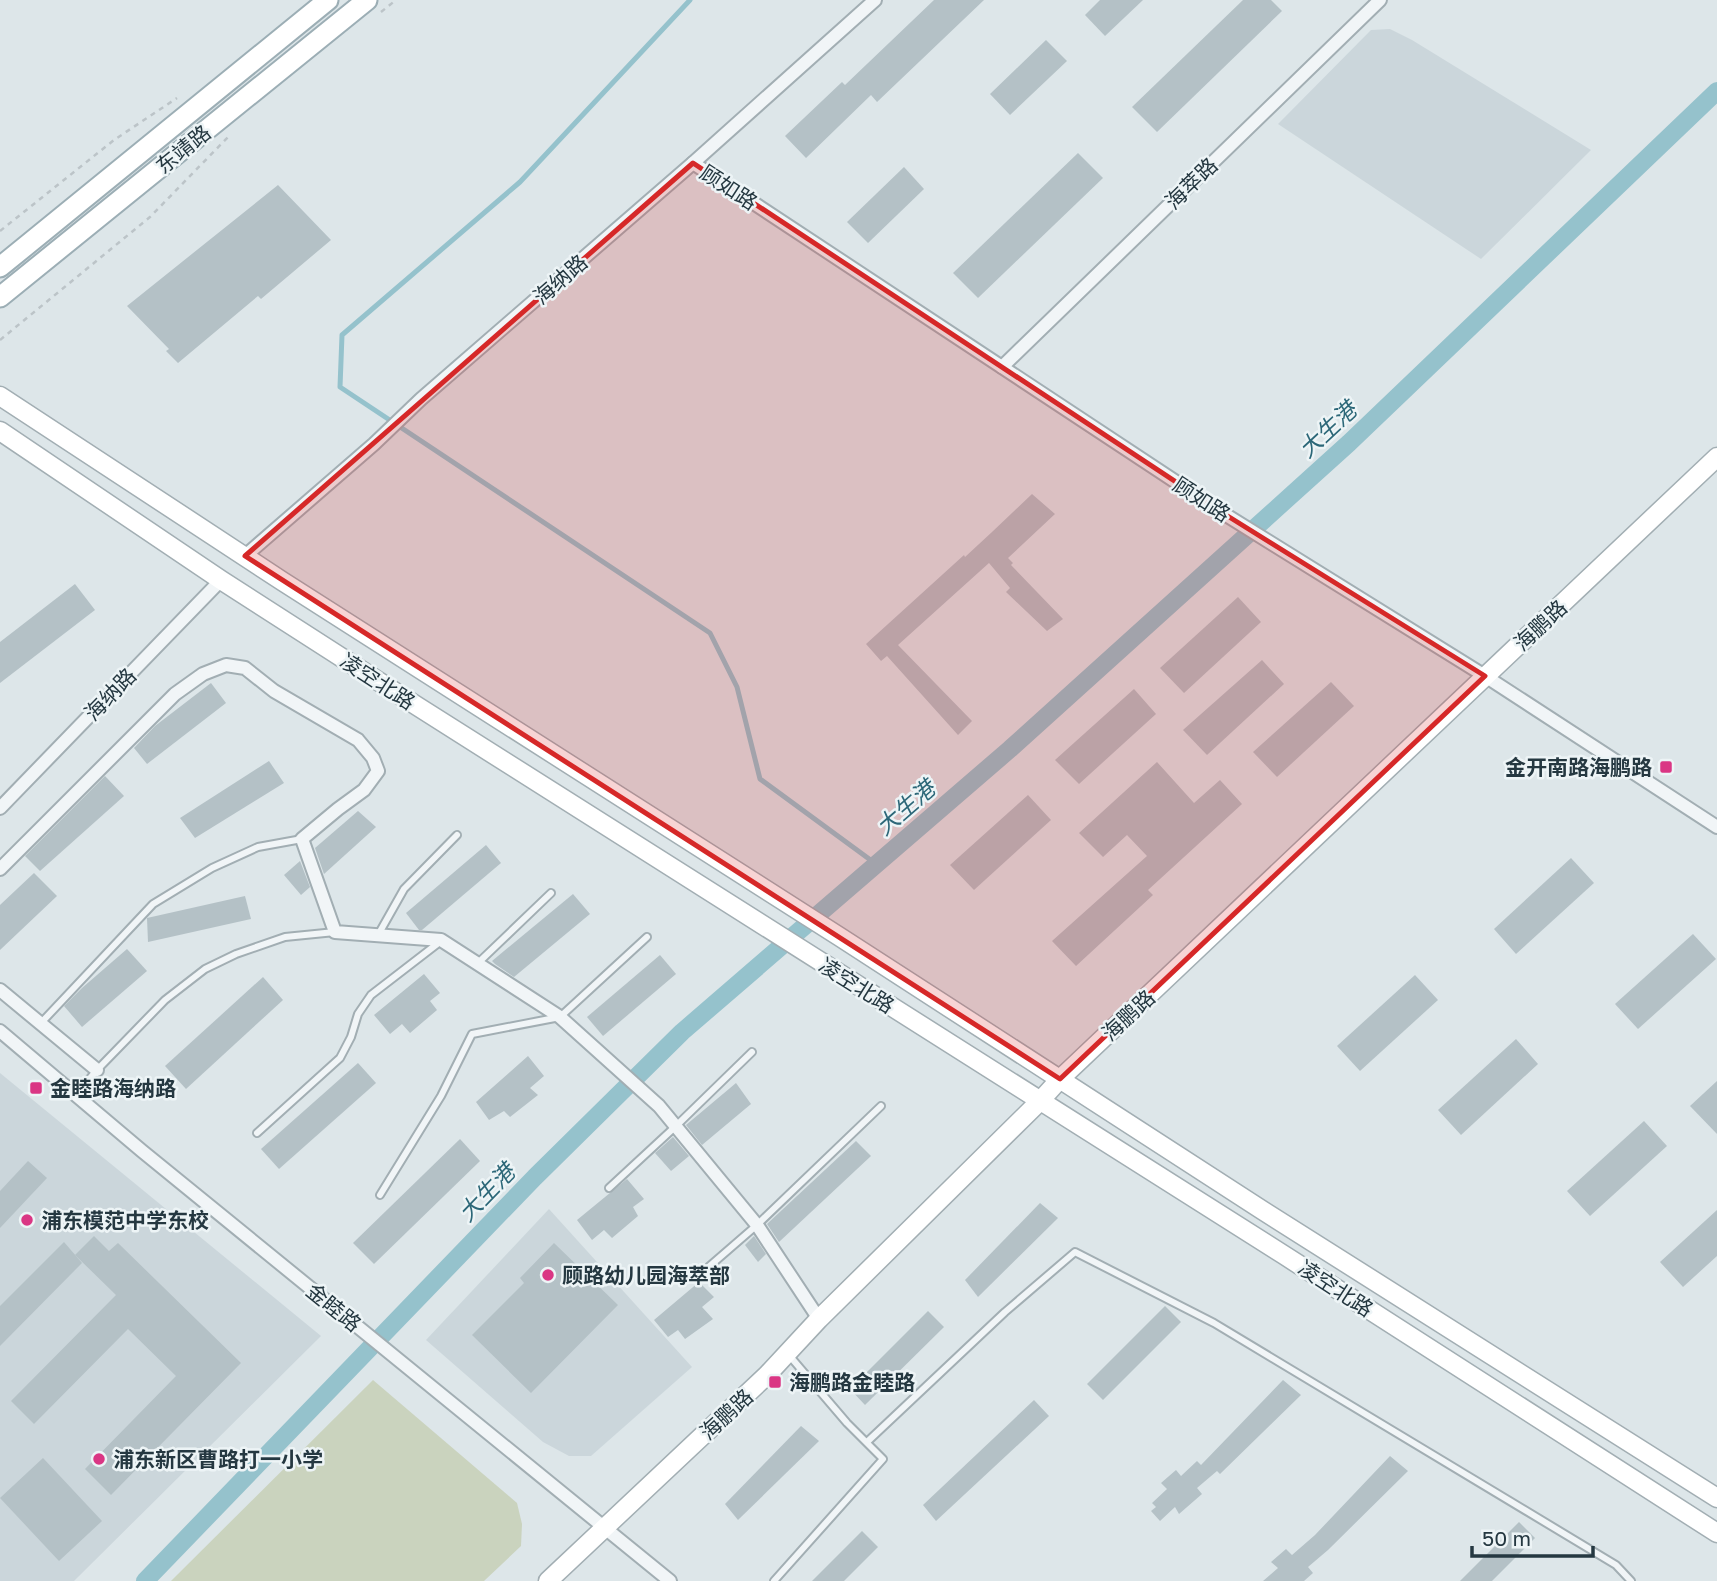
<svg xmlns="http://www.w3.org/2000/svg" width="1717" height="1581" viewBox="0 0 1717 1581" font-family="'Golos Text','Noto Sans SC',sans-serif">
	<rect width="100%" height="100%" fill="#dde6e9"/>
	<!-- built -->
	<g fill="#cbd6db">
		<polygon points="1390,29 1412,40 1591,150 1481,259 1278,124 1371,30"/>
		<polygon points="0,1073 321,1336 74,1581 0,1581"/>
		<polygon points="549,1209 692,1367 591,1456 569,1456 543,1442 426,1340"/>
	</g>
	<!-- green -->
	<polygon fill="#cad3be" points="373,1380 517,1503 522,1524 521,1546 484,1581 171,1581"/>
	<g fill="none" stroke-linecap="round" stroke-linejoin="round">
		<!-- stream -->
		<polyline stroke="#95c2cc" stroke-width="5" points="690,0 520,182 342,335 340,387 710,633 737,687 760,779 876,864"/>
		<!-- canal -->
		<polyline stroke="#95c2cc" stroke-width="18" points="145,1581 535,1177 682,1032 1010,749 1349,443 1717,91"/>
	</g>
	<!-- building -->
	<g fill="#b4c1c6">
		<polygon points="934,0 984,0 877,102 871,95 806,158 785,136 842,82 845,85"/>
		<polygon points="1100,0 1143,0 1105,36 1085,15"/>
		<polygon points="1243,0 1271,0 1282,11 1157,132 1132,107"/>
		<polygon points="1046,40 1067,61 1010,115 990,94"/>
		<polygon points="1078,153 1103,178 978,298 953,273"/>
		<polygon points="904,167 924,189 868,243 847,222"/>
		<polygon points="278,185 331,240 261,299 258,296 178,363 166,351 169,349 127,306"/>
		<polygon points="1032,494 1055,514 1008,558 1013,563 1011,565 1063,619 1047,631 1006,592 1010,588 989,563 898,645 972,721 958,735 887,656 881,661 866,644 964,555 965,557 992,532"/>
		<polygon points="75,584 95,610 0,683 0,642"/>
		<polygon points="1238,597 1261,622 1184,693 1160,668"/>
		<polygon points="1262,660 1284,684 1207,755 1183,730"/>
		<polygon points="1331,682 1354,706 1277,777 1253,752"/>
		<polygon points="211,683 226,703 147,764 134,748 155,726"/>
		<polygon points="1134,689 1156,714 1079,784 1055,760"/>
		<polygon points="269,761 284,783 195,838 180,818"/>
		<polygon points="1157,762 1194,803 1220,780 1242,804 1148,890 1153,895 1076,966 1052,941 1147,856 1127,835 1103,857 1079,833"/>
		<polygon points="105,776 124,796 40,871 25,856"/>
		<polygon points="1028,795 1051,820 974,890 950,865"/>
		<polygon points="358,811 376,827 324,874 315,848"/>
		<polygon points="486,845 501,863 422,930 419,930 406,913"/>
		<polygon points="1571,858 1594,883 1516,954 1494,929"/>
		<polygon points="300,861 310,887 301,895 284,875"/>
		<polygon points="34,873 57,896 0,950 0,905"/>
		<polygon points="573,894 590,914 514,977 495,964 492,961"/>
		<polygon points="245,896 251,919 148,942 147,918"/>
		<polygon points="1693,934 1716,959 1638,1029 1615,1004"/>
		<polygon points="127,949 147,971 82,1027 64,1006 82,988"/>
		<polygon points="660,955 676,974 603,1036 587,1017"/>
		<polygon points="424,974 440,993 430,1001 437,1010 410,1033 402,1024 390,1034 374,1015"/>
		<polygon points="1415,975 1438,1000 1360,1071 1337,1046"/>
		<polygon points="263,977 283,1000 186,1089 165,1066"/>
		<polygon points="1516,1039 1538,1064 1461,1135 1438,1110"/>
		<polygon points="528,1056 544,1076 530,1088 538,1095 510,1117 504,1111 489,1120 476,1102"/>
		<polygon points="358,1063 376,1083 279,1169 261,1149"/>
		<polygon points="1717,1081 1717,1134 1690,1106"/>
		<polygon points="736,1083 751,1104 702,1145 686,1125"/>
		<polygon points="1644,1121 1667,1146 1590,1216 1567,1191"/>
		<polygon points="673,1137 689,1156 671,1171 655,1153"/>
		<polygon points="460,1139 480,1161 374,1264 353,1243"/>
		<polygon points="856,1141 871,1156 779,1242 767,1224"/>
		<polygon points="28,1161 47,1178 0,1228 0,1191"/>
		<polygon points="627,1179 644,1199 633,1207 638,1216 612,1238 604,1230 592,1240 577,1220"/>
		<polygon points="1040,1203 1058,1218 978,1297 965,1280"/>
		<polygon points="1717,1210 1717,1256 1683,1287 1660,1262"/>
		<polygon points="94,1236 109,1251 118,1243 241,1363 111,1495 85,1469 176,1376 128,1329 34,1424 11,1401 116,1295 75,1255"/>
		<polygon points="754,1236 766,1254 758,1262 745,1245"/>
		<polygon points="64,1242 82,1263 0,1346 0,1306"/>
		<polygon points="554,1243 618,1305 531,1393 472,1335 524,1283 520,1278"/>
		<polygon points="699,1282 714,1297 702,1307 713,1319 685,1339 678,1330 668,1337 654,1320"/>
		<polygon points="1165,1306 1181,1322 1103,1400 1087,1384"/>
		<polygon points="928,1311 944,1327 865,1405 850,1389"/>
		<polygon points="1283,1380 1301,1395 1220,1474 1217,1471 1197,1488 1202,1494 1179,1514 1175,1507 1160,1521 1151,1511 1156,1507 1152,1503 1167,1489 1161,1483 1176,1470 1181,1476 1197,1461 1201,1465"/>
		<polygon points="1034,1400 1049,1416 936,1521 923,1505"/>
		<polygon points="801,1426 819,1441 738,1520 725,1504"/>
		<polygon points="1390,1456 1408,1471 1328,1550 1308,1567 1313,1573 1304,1581 1263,1581 1278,1568 1271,1562 1286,1549 1292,1555 1315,1535"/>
		<polygon points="43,1458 102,1521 59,1561 0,1498"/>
		<polygon points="1519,1522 1535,1538 1492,1581 1460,1581"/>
		<polygon points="862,1531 878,1547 844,1581 812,1581"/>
	</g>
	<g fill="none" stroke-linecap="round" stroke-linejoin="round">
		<defs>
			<g id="lane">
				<polyline points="378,935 404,889 457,835"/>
				<polyline points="478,963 551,893"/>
				<polyline points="40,1024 153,904 212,868 258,847 302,839"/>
				<polyline points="76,1095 97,1070 165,1000 205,969 236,954 285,937 335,932"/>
				<polyline points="257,1133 340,1058 351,1037 358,1014 371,995 441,941"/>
				<polyline points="609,1188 676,1126 752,1052"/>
				<polyline points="380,1195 441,1096 472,1034 560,1017 647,937"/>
				<polyline points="697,1277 757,1225 881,1106"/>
				<polyline points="867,1442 1005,1312 1075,1252 1214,1323 1616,1565 1631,1581"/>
				<polyline points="774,1581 883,1459 847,1423 788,1354"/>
			</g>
			<g id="street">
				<polyline points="693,163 1226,515 1485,676 1717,827"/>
				<polyline points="1002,367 1380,0"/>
				<polyline points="245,556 374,444 421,399 693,163 875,0"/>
				<polyline points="0,808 221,580"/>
				<polyline points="0,869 175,694 203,674 226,665 245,668 274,691 358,740 373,758 378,771 364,790 338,809 302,839 335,932 441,940 560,1017 659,1106 757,1225 819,1319"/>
				<polyline points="0,990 97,1070"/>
				<polyline points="0,1031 142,1151 670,1581"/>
			</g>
			<g id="secondary">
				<polyline points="0,396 282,581 840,937 1262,1210 1717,1498"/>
				<polyline points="0,431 221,580 417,706 1284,1255 1717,1533"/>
				<polyline points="548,1581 767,1375 819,1319 1040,1101 1060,1079 1717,457"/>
			</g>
			<g id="primary">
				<polyline points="0,267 328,0"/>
				<polyline points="0,297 367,0"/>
			</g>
		</defs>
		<!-- lane casing -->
		<use href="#lane" stroke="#a2aeb3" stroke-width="10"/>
		<!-- street casing -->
		<use href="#street" stroke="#a2aeb3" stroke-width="16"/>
		<!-- secondary casing -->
		<use href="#secondary" stroke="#a2aeb3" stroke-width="21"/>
		<!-- primary casing -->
		<use href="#primary" stroke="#9caeb5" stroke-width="23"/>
		<!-- path -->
		<g stroke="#bcc4c8" stroke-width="2.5" stroke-dasharray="5 5" stroke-linecap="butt">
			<polyline points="381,12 396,0"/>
			<polyline points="0,231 114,140 177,98"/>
			<polyline points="0,340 150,217 230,135"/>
		</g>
		<!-- lane -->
		<use href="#lane" stroke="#f1f5f7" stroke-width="6"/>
		<!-- street -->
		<use href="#street" stroke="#f1f5f7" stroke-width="12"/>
		<!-- secondary -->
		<use href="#secondary" stroke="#fff" stroke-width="18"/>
		<!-- primary -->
		<use href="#primary" stroke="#fff" stroke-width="19"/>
	</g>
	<!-- marked area -->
	<path fill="#d62828" fill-opacity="0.2" stroke="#d62828" stroke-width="5" stroke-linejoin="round" d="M693,163L1226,515L1485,676L1060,1079L245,556Z"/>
	<!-- markers -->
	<g fill="#da3684" stroke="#edf4f6" stroke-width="2.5">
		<rect x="1659" y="760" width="14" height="14" rx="3.5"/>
		<rect x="29" y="1081" width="14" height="14" rx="3.5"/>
		<circle cx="27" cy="1220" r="7"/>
		<circle cx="548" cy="1275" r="7"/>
		<rect x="768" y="1375" width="14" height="14" rx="3.5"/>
		<circle cx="99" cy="1459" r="7"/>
	</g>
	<g text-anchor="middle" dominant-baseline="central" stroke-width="5" stroke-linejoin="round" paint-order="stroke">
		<!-- street labels -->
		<g font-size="21" fill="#253841" stroke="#edf4f6">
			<text transform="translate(183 149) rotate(-39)">东靖路</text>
			<text transform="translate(1191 183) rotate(-44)">海萃路</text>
			<text transform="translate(729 187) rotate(33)">顾如路</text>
			<text transform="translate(560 279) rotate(-41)">海纳路</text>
			<text transform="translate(1202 499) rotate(33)">顾如路</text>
			<text transform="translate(1540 625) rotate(-43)">海鹏路</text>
			<text transform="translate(378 681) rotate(33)">凌空北路</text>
			<text transform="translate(110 694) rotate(-46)">海纳路</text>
			<text transform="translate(857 985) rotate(32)">凌空北路</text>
			<text transform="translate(1128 1015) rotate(-43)">海鹏路</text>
			<text transform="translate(1336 1288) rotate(33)">凌空北路</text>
			<text transform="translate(334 1307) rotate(39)">金睦路</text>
			<text transform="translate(726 1414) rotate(-43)">海鹏路</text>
		</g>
		<!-- poi labels -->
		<g font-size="21" font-weight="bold" fill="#253841" stroke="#edf4f6" text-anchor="start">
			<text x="1652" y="767" text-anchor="end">金开南路海鹏路</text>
			<text x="50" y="1088">金睦路海纳路</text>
			<text x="41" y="1220">浦东模范中学东校</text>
			<text x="562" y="1275">顾路幼儿园海萃部</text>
			<text x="789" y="1382">海鹏路金睦路</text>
			<text x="113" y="1459">浦东新区曹路打一小学</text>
		</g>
		<!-- water labels -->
		<g font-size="23" font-style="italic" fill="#2c6778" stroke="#edf4f6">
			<text transform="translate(1327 429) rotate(-43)">大生港</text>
			<text transform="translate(905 807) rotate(-41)">大生港</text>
			<text transform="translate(486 1192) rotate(-46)">大生港</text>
		</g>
	</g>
	<!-- scale -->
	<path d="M1472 1546v10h121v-10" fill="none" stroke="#253841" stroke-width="3.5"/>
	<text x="1482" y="1546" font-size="21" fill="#253841" stroke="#edf4f6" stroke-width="5" paint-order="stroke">50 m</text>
</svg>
